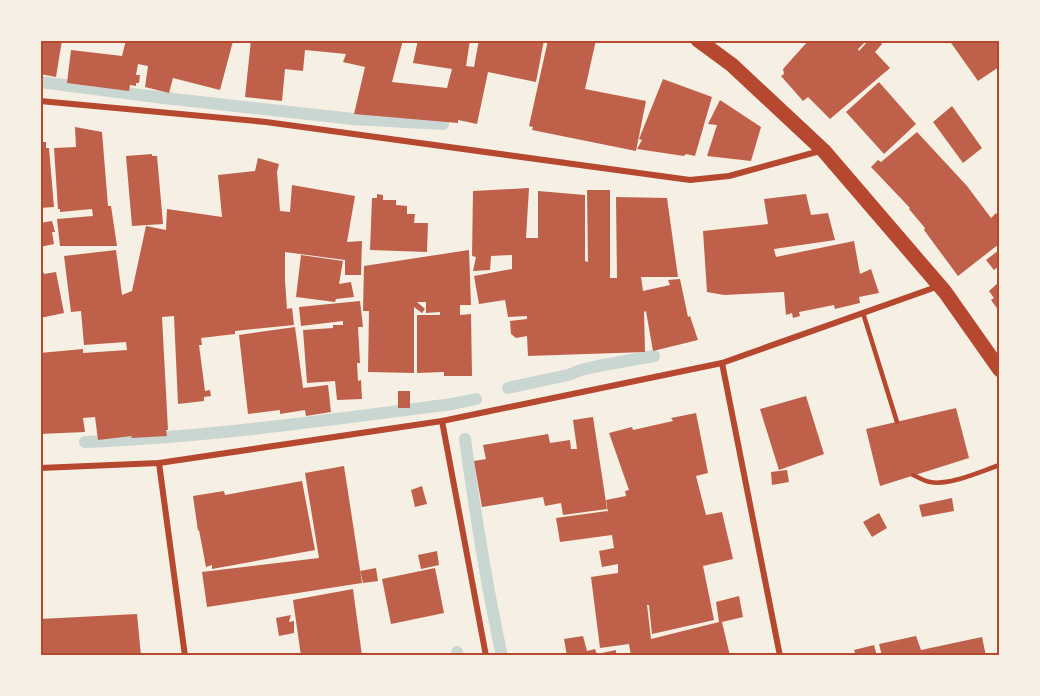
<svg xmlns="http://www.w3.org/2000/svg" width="1040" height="696" viewBox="0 0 1040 696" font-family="'Asap Condensed',sans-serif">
	<rect width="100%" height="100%" fill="#f6efe4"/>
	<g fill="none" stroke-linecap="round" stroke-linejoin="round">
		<!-- stream -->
		<g stroke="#c9d6d2" stroke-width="12">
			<polyline points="40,82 164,98 353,119 443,124"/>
			<polyline points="508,388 568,375 581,370 598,366 654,356"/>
			<path d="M465,439C475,512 486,584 502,656"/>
			<path d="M85,442C208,437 330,420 452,404L476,399"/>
			<polyline points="457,652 458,656"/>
		</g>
	</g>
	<!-- building -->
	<g fill="#bf614a">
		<polygon points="40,40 62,40 56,77 40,74"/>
		<polygon points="126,40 232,40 233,41 220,90 173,78 169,93 145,87 148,66 138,64 136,75 140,75 139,83 136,83 136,86 130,85 129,91 67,83 71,50 122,56"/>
		<polygon points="251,40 403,40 392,82 447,88 452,69 413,63 418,40 470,40 466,66 474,67 479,40 544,40 536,82 488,72 477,124 458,120 458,123 354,114 365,67 343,62 346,54 305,50 303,71 285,69 282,101 245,97"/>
		<polygon points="548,40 596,40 585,89 646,101 636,151 532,130 533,127 529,126"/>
		<polygon points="809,40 867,40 858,49 859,51 869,40 879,40 882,44 875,52 890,68 830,119 808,97 803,101 781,76 784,74 783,69"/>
		<polygon points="949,40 999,40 999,67 978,81"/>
		<polygon points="663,79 712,97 695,156 686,154 684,156 637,149 642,140 639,139"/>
		<polygon points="879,82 916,124 884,154 846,112"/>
		<polygon points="720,100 761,127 751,161 707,156 717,125 708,124"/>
		<polygon points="952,106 982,148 963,163 933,122"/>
		<polygon points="75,127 102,132 108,206 111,206 117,246 60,246 57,219 93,216 92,209 60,212 60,209 58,209 54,148 76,147"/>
		<polygon points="917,132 967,186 991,218 996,213 999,217 999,244 958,276 924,230 925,228 909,209 910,208 871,167 878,160 881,162"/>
		<polygon points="40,142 46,142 46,148 49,148 54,207 40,208"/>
		<polygon points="152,154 152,156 157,156 163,224 132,226 126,156"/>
		<polygon points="258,158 279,164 277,172 280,211 290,212 292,185 355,196 347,242 362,241 361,275 345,275 345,260 285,252 285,280 287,309 292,308 294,325 235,331 235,334 201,338 202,345 199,345 205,391 210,390 211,396 204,397 204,401 178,404 174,316 162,317 168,430 166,430 167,436 131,438 132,436 98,440 95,417 83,418 85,432 40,434 40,353 83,349 83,353 127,350 126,342 84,345 81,311 71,312 64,256 116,250 122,295 132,291 146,226 166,230 167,209 222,217 218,175 255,171"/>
		<polygon points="529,188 526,238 538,238 538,191 585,195 585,261 588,262 587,190 610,190 610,278 617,278 616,197 667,198 678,277 641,277 643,291 670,285 668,280 680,279 688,317 690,316 698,340 653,351 646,311 644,312 645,352 528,356 527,336 516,338 511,334 510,321 527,319 527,316 508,317 505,300 479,304 474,276 512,269 512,255 491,256 490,270 473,271 476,257 472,256 473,191"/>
		<polygon points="377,194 383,195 383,200 396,200 396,205 407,206 407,214 415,214 414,223 428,223 427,252 370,250 372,198 377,198"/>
		<polygon points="806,194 811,215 828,213 835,240 774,249 776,257 854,241 860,274 871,269 879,293 859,297 860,303 835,309 834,305 799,312 800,316 793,318 792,313 786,315 784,292 724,295 707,292 703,231 768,224 764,199"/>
		<polygon points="52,221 55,232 52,232 54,244 40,247 40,223"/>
		<polygon points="469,250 471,305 460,305 460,315 471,314 472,376 444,376 444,372 417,373 417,315 440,315 440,312 426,313 426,302 417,302 425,309 422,313 414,307 414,373 368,372 369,311 363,311 364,266"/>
		<polygon points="999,250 999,266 994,270 986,260"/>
		<polygon points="301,255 343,261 339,284 351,282 354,297 336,299 335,302 296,297"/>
		<polygon points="40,264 44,274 56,272 64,313 40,318"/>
		<polygon points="999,282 999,311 991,300 994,298 989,291"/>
		<polygon points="360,301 363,327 358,327 360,363 357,363 358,381 361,380 362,399 337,400 335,381 307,383 303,330 333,328 333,325 343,325 343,321 301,326 299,307"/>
		<polygon points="295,327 303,388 328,385 331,412 306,416 305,410 280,414 280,410 248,414 239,335"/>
		<rect x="398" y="391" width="12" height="17"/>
		<polygon points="806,396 824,454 779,470 760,409"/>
		<polygon points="956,408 969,458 880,486 866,429"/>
		<polygon points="696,413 708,473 696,476 706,515 722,512 733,559 703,566 714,620 652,634 649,605 647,605 651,639 719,622 716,602 739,596 743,617 722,622 730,656 631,656 629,644 600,648 591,577 618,573 618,564 602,567 599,551 614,548 612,535 560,542 556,518 607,511 608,513 606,500 626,496 625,491 629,490 609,433 632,427 633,430 673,421 671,418"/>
		<polygon points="593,417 607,509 563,515 561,503 545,506 543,497 482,507 474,461 486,459 483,445 548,434 550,443 570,440 571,449 577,449 573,420"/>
		<polygon points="344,466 362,583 207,607 202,572 319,558 305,473"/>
		<polygon points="787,470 789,482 772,485 771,472"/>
		<polygon points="302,481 315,550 212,569 212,565 206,567 199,530 198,531 193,496 224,491 225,495"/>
		<polygon points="422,486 427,504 415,507 411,490"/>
		<polygon points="952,498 954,511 922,517 919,505"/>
		<polygon points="879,513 887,528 872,537 863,522"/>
		<polygon points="437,551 439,565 421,569 418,555"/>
		<polygon points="376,568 378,581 363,583 360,571"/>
		<polygon points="435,568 444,613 391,624 382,579"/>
		<polygon points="353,589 362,656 301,656 293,600"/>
		<polygon points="137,614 141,656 43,656 40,639 40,619"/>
		<polygon points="291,615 289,622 294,621 294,633 279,636 276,618"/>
		<polygon points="583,636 587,651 595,649 597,654 616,650 616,656 567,656 564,639"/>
		<polygon points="916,636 921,650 982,637 986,656 882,656 879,644"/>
		<polygon points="874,645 877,656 856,656 854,650"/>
	</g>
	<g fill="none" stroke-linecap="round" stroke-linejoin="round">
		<!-- service -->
		<g stroke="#b5482f" stroke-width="4.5">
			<polyline points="863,313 897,422"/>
			<path d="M913,475C918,477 924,481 930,482C950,486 981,471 1000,465"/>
		</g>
		<!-- minor -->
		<g stroke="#b5482f" stroke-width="6">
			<polyline points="40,101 266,122 690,180 729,176 820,151"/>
			<polyline points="722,363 780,656"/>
			<polyline points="442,421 486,656"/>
			<polyline points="159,463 185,656"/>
			<polyline points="40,468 159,463 442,421 722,363 939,286"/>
		</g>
		<!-- primary -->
		<polyline stroke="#b5482f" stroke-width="15" points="698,40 732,65 824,151 945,292 1000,370"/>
	</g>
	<!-- border -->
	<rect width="1040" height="696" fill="none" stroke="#f6efe4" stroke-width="84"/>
	<rect x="42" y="42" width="956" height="612" fill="none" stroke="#b5482f" stroke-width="2"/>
</svg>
